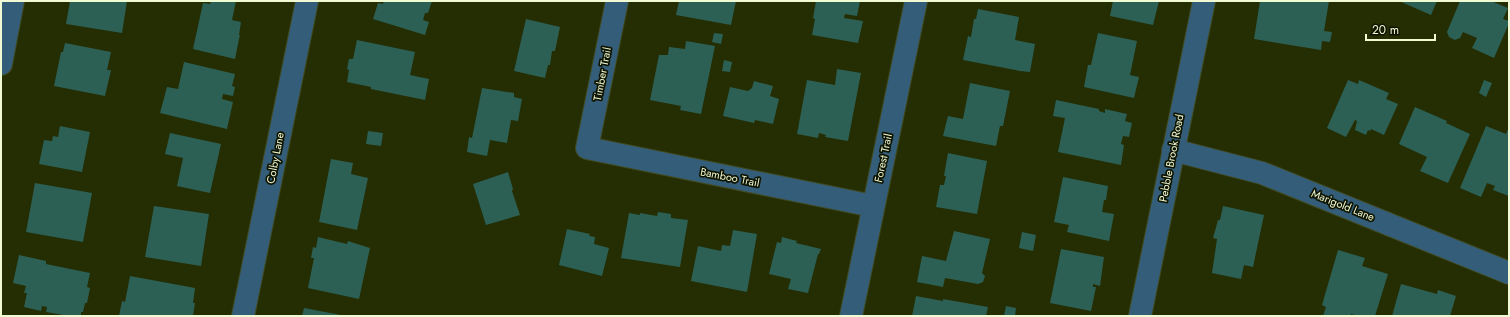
<svg xmlns="http://www.w3.org/2000/svg" width="1510" height="317" viewBox="0 0 1510 317" font-family="Jost,sans-serif">
	<rect width="100%" height="100%" fill="#252d02"/>
	<!-- building -->
	<g fill="#2c6055">
		<polygon points="70,1 127,1 122,33 66,24"/>
		<polygon points="211,1 236,1 232,20 241,22 239,35 240,35 239,39 235,59 193,49 203,3 210,4"/>
		<polygon points="384,1 432,1 428,13 425,13 423,20 429,22 425,35 373,19 378,3 383,4"/>
		<polygon points="679,1 736,1 731,25 676,15"/>
		<polygon points="816,1 860,1 857,16 845,14 844,18 863,21 858,43 812,35 815,19 813,18"/>
		<polygon points="1113,1 1159,1 1153,25 1110,16"/>
		<polygon points="1260,1 1329,1 1324,31 1332,32 1330,42 1322,41 1321,50 1254,39"/>
		<polygon points="1399,1 1437,1 1431,15"/>
		<polygon points="1460,1 1491,1 1508,8 1503,19 1509,21 1509,23 1494,58 1472,48 1477,38 1463,32 1460,38 1455,40 1449,37 1447,32"/>
		<polygon points="978,9 1019,17 1015,40 1035,44 1030,72 1020,71 963,60 968,36 971,37 974,19 976,19"/>
		<polygon points="526,19 560,27 555,51 552,51 550,65 548,65 545,78 514,71"/>
		<polygon points="714,33 723,34 721,44 712,42"/>
		<polygon points="1098,33 1137,41 1130,75 1139,77 1134,98 1084,87 1088,65 1091,65"/>
		<polygon points="357,40 415,52 410,75 429,79 425,100 371,89 371,87 347,82 349,70 347,69 349,59 353,59"/>
		<polygon points="686,41 715,46 701,114 680,110 681,106 650,100 659,55 668,55 669,47 685,49"/>
		<polygon points="65,43 111,52 107,70 111,70 105,96 54,86 61,52 63,52"/>
		<polygon points="724,60 732,62 730,72 722,71"/>
		<polygon points="184,62 235,74 232,86 235,87 233,96 223,94 222,99 233,102 227,129 160,113 167,87 178,89"/>
		<polygon points="837,69 861,73 848,141 825,137 826,135 819,133 818,138 797,134 807,80 835,85"/>
		<polygon points="1348,80 1358,84 1359,80 1389,93 1386,99 1398,104 1384,135 1371,129 1370,131 1368,130 1366,135 1355,130 1357,121 1355,120 1346,137 1327,128"/>
		<polygon points="1484,80 1492,83 1486,97 1479,93"/>
		<polygon points="754,81 773,86 770,96 779,99 773,124 755,120 754,123 723,116 730,87 748,91 752,88"/>
		<polygon points="970,83 1010,91 1003,126 1000,126 996,146 943,136 948,116 963,119"/>
		<polygon points="482,88 514,93 514,97 522,99 518,121 511,120 507,143 490,140 487,156 467,152 469,137 472,138"/>
		<polygon points="1056,100 1099,109 1099,111 1105,113 1105,109 1127,114 1125,121 1132,123 1129,137 1123,136 1121,144 1124,145 1121,165 1058,152 1065,118 1053,116"/>
		<polygon points="1415,107 1447,121 1446,123 1470,134 1448,183 1420,171 1427,157 1399,144"/>
		<polygon points="60,126 90,132 82,172 39,164 44,140 52,141 53,136 58,137"/>
		<polygon points="1486,126 1506,134 1509,127 1509,196 1493,190 1495,186 1487,183 1481,197 1460,188"/>
		<polygon points="368,131 383,133 381,146 366,144"/>
		<polygon points="170,133 221,144 210,193 177,186 183,158 165,154"/>
		<polygon points="948,153 987,161 977,214 936,207 940,185 944,185 946,176 944,176"/>
		<polygon points="331,159 353,163 351,174 368,178 357,230 319,222"/>
		<polygon points="508,172 513,189 512,191 520,215 486,225 473,184"/>
		<polygon points="1063,177 1108,186 1106,200 1104,200 1102,212 1114,214 1109,241 1067,232 1069,225 1054,222"/>
		<polygon points="35,183 92,193 83,242 26,232"/>
		<polygon points="154,206 209,214 201,266 145,257"/>
		<polygon points="1223,206 1264,215 1253,267 1244,265 1241,279 1212,273 1217,239 1213,238 1218,220 1220,220"/>
		<polygon points="658,212 671,214 671,218 688,220 680,267 621,258 629,213 640,215 640,213 657,216"/>
		<polygon points="567,229 590,234 589,236 595,237 594,244 609,248 602,276 559,265"/>
		<polygon points="733,230 757,234 747,292 691,281 698,246 721,251 722,245 730,246"/>
		<polygon points="954,231 990,239 982,273 985,276 983,282 978,284 945,278 943,287 917,282 922,256 946,261"/>
		<polygon points="1022,232 1036,235 1033,251 1019,248"/>
		<polygon points="318,237 347,244 348,241 370,248 359,299 308,288 314,258 311,258 313,247 316,248"/>
		<polygon points="782,237 797,241 796,243 821,249 819,254 818,254 808,293 788,289 791,279 769,274 777,242 781,243"/>
		<polygon points="1061,249 1104,257 1100,286 1093,284 1093,287 1096,287 1091,311 1050,303"/>
		<polygon points="1338,250 1365,258 1362,266 1388,274 1375,316 1359,316 1351,314 1351,316 1323,316 1326,307 1322,305"/>
		<polygon points="19,255 46,261 46,264 90,273 87,287 90,288 87,303 85,303 83,312 81,312 81,316 69,316 46,312 47,307 42,306 41,311 24,307 27,293 24,293 26,286 13,283"/>
		<polygon points="130,276 195,288 193,303 195,303 193,316 119,316 122,301 125,302"/>
		<polygon points="1401,284 1437,294 1438,290 1456,296 1450,316 1392,316"/>
		<polygon points="916,296 943,301 943,299 988,307 986,316 912,316"/>
		<polygon points="1006,306 1016,308 1015,316 1004,315"/>
		<polygon points="304,308 341,315 341,316 302,316"/>
	</g>
	<g fill="none" stroke-linecap="round" stroke-linejoin="round">
		<defs>
			<g id="minor">
				<polyline points="617,1 587,148 873,206"/>
				<polyline points="1,64 13,1"/>
				<polyline points="1173,150 1262,173 1509,273"/>
				<polyline points="243,316 307,1"/>
				<polyline points="851,316 916,1"/>
				<polyline points="1140,316 1204,1"/>
			</g>
		</defs>
		<!-- minor casing -->
		<use href="#minor" stroke="#414a1f" stroke-width="24"/>
		<!-- minor -->
		<use href="#minor" stroke="#335d79" stroke-width="22"/>
	</g>
	<g text-anchor="middle" dominant-baseline="central" stroke-width="3.5" stroke-linejoin="round" paint-order="stroke">
		<!-- street labels -->
		<g font-size="11" fill="#f0fad3" stroke="#0f1400">
			<text transform="translate(602 74) rotate(-79)">Timber Trail</text>
			<text transform="translate(275 158) rotate(-79)">Colby Lane</text>
			<text transform="translate(883 158) rotate(-78)">Forest Trail</text>
			<text transform="translate(1171 158) rotate(-79)">Pebble Brook Road</text>
			<text transform="translate(730 177) rotate(11)">Bamboo Trail</text>
			<text transform="translate(1343 205) rotate(22)">Marigold Lane</text>
		</g>
	</g>
	<!-- border -->
	<rect width="1510" height="317" fill="none" stroke="#f0fad3" stroke-width="4"/>
	<!-- scale -->
	<path d="M1366 34v6h69v-6" fill="none" stroke="#f0fad3" stroke-width="2"/>
	<text x="1372" y="34" font-size="12" fill="#f0fad3" stroke="#0f1400" stroke-width="3" paint-order="stroke">20 m</text>
</svg>
